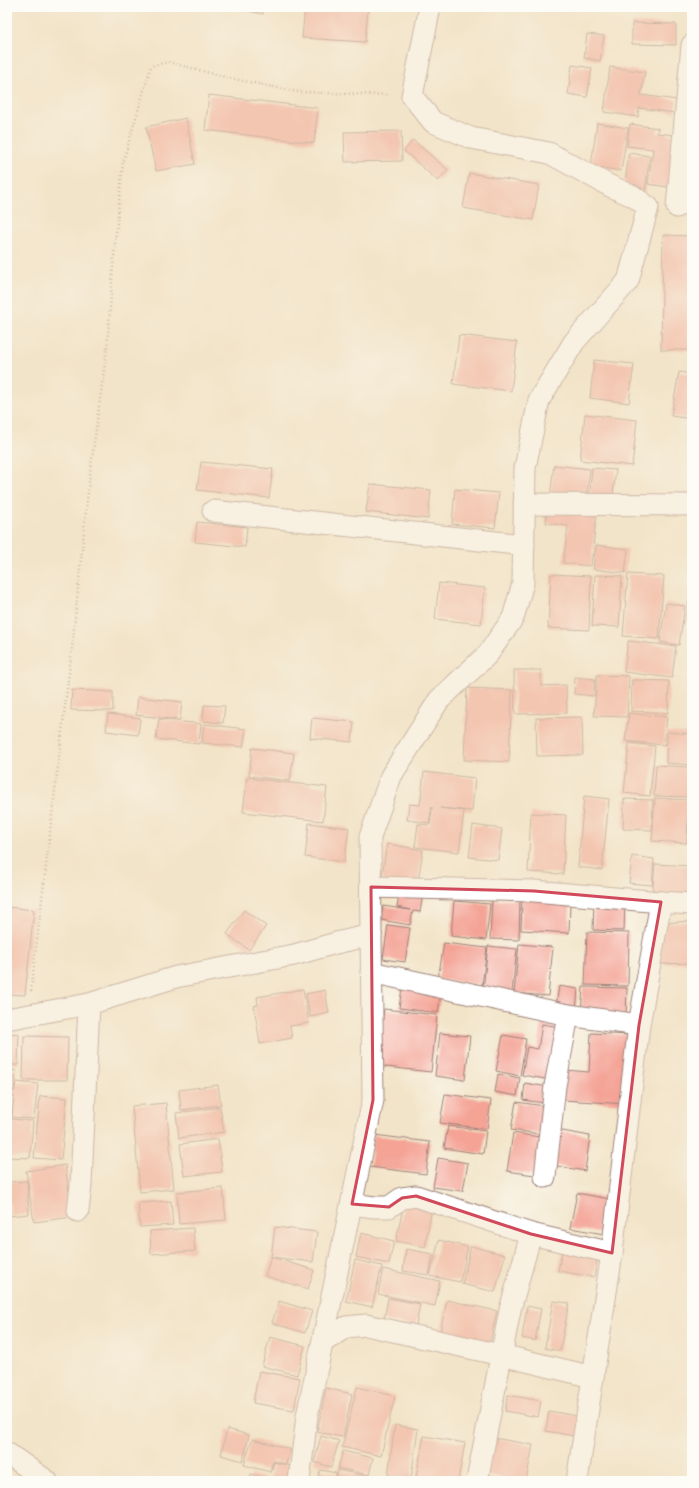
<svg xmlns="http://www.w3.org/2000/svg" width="699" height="1488" viewBox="0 0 699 1488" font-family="'Indie Flower',sans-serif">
	<rect width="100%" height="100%" fill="#fdfcf7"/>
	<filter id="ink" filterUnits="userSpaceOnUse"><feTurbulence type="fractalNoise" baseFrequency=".025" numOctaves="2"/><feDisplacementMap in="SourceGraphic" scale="8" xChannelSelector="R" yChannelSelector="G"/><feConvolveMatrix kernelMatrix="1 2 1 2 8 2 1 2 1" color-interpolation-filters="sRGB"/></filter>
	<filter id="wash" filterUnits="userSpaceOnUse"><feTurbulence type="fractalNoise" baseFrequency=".012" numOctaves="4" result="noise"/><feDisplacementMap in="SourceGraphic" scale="16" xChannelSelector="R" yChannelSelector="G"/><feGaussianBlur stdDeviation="0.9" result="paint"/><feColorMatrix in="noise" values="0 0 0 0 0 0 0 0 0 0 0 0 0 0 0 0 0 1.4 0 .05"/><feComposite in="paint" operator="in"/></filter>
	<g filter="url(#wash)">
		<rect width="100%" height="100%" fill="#f2e4c8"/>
		<g id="blocks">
			<!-- building -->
			<g fill="#f4a395">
				<polygon points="230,7 264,7 263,14"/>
				<polygon points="305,7 368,8 365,42 302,38"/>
				<polygon points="632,23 676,24 676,45 632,44"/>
				<polygon points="587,34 604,36 600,61 584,58"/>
				<polygon points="572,65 592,68 587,97 568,94"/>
				<polygon points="610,67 645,72 641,95 677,100 675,113 639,108 638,117 604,112"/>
				<polygon points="209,95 318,108 314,143 205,130"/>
				<polygon points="186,118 195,164 156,171 146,127"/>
				<polygon points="597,123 628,128 621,171 591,166"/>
				<polygon points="630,124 658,128 657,133 682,136 674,188 648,184 653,149 627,146"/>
				<polygon points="401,131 402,161 345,162 344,132"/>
				<polygon points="413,140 448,170 438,181 404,151"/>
				<polygon points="629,153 650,156 645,192 624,189"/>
				<polygon points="469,173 539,185 533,220 463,208"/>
				<polygon points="663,235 692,236 692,350 661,350"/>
				<polygon points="459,335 517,342 511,391 453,384"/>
				<polygon points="594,360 634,364 629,403 590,398"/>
				<polygon points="679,372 692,374 692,419 671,416"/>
				<polygon points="585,414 637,420 632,466 580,460"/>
				<polygon points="201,462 273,469 269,498 197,490"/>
				<polygon points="554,465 590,469 586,501 550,497"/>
				<polygon points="592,468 616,470 612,502 589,499"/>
				<polygon points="370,484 431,490 428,519 366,512"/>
				<polygon points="455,489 499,493 495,528 452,524"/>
				<polygon points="547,506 597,511 591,566 563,563 568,526 546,523"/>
				<polygon points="197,522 247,527 245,547 195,542"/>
				<polygon points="596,545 628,549 625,573 593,569"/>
				<polygon points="551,574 591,576 589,630 548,628"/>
				<polygon points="628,574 664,576 659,639 623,636"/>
				<polygon points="595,575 622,576 619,627 592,626"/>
				<polygon points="439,583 485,588 481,624 435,619"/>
				<polygon points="691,586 692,586 692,622 686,621"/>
				<polygon points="666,603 685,606 679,645 660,642"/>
				<polygon points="628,641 676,646 672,678 624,672"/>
				<polygon points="514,670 541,670 541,686 566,685 567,713 515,714"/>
				<polygon points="597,675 629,676 627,717 594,716"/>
				<polygon points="575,677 595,679 594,696 574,694"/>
				<polygon points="632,680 669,681 668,713 631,711"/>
				<polygon points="467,688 512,690 509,762 464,760"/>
				<polygon points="72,690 113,692 113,711 71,710"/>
				<polygon points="138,697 182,702 180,720 136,715"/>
				<polygon points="204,705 225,706 223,723 203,721"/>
				<polygon points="629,713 667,717 664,745 625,741"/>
				<polygon points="108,714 140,718 138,735 106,731"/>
				<polygon points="582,717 583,755 537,756 536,718"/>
				<polygon points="312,718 354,722 352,742 310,738"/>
				<polygon points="159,719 201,724 199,744 156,739"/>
				<polygon points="204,724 246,729 243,747 202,743"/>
				<polygon points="667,732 692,734 692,765 666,763"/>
				<polygon points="629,743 655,746 650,796 624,793"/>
				<polygon points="252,748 294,753 290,781 249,776"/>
				<polygon points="656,765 689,767 687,797 654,796"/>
				<polygon points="424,772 475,778 472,811 440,808 464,811 459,852 415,847 418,824 430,825 432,807 429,823 407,820 409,804 420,805"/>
				<polygon points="247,778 327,787 323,821 243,812"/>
				<polygon points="584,796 609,799 602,870 578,867"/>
				<polygon points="655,798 689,800 687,843 652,841"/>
				<polygon points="624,799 653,800 652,830 623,829"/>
				<polygon points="531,813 566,815 563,874 528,872"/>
				<polygon points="309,823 349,828 344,862 305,857"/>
				<polygon points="473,825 502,829 498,860 469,857"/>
				<polygon points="387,844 423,850 417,887 381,881"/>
				<polygon points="632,856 654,859 652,885 629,883"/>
				<polygon points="655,864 691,866 688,901 652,899"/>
				<polygon points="400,890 423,894 420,912 413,911 410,925 381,920 383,906 410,910 397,907"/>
				<polygon points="522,899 570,902 569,933 521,930"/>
				<polygon points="492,900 520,900 519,940 490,939"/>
				<polygon points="454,901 490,904 486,940 451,936"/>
				<polygon points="594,901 625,902 624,931 593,930"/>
				<polygon points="7,907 34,910 25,995 7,994"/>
				<polygon points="244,910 266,926 249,950 227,934"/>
				<polygon points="692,921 692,963 661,964 660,923"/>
				<polygon points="388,925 410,928 405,962 383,959"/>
				<polygon points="587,932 629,933 628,986 585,985"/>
				<polygon points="444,943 487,948 482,985 438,979"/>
				<polygon points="519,944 553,947 548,996 514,993"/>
				<polygon points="488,946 517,949 512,992 483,989"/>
				<polygon points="559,986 578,989 576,1010 556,1007"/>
				<polygon points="583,987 627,988 626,1015 581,1012"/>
				<polygon points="402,988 441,993 438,1013 399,1008"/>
				<polygon points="303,989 309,1023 290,1026 292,1038 260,1044 254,1006 258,1005 257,997"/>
				<polygon points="325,990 329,1013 310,1017 306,994"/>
				<polygon points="384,1009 437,1015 431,1072 377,1066"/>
				<polygon points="542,1024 560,1027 551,1080 522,1075 527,1047 538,1049"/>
				<polygon points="7,1033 19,1034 18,1065 7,1065"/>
				<polygon points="440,1033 470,1036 465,1080 435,1076"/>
				<polygon points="591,1033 631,1035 627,1104 563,1100 565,1070 589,1072"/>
				<polygon points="503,1035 526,1039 520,1076 496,1071"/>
				<polygon points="24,1036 68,1037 67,1080 23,1080"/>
				<polygon points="7,1070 16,1071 14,1092 16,1082 38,1084 34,1119 12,1117 14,1096 7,1096"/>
				<polygon points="498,1074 520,1078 517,1096 495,1092"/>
				<polygon points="525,1083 554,1088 551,1104 523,1100"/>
				<polygon points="218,1085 221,1105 181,1110 179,1090"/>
				<polygon points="445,1094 491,1100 487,1129 440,1123"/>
				<polygon points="40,1096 67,1098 61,1160 34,1158"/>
				<polygon points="516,1102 552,1107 548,1135 511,1130"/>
				<polygon points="166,1103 174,1189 140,1192 132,1106"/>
				<polygon points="220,1107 224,1132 179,1138 176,1113"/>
				<polygon points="7,1108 12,1109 8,1140 7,1140"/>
				<polygon points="11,1119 33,1121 30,1158 8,1157"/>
				<polygon points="448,1126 486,1131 483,1154 444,1148"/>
				<polygon points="557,1130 590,1136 585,1171 551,1165"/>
				<polygon points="513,1133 547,1138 541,1176 507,1171"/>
				<polygon points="374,1135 430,1142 426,1174 370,1167"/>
				<polygon points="218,1139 222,1172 184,1176 180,1144"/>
				<polygon points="438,1158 468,1163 463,1191 433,1187"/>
				<polygon points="65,1165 73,1217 34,1222 26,1171"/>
				<polygon points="27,1181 29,1214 10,1216 8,1182"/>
				<polygon points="223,1188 226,1220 179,1224 177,1192"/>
				<polygon points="577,1193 610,1199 604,1234 570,1228"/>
				<polygon points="171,1201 173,1225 140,1227 138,1203"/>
				<polygon points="404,1203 432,1208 425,1247 396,1241"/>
				<polygon points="275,1227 317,1232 313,1262 271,1257 314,1270 308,1289 265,1276 271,1257"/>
				<polygon points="193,1228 195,1251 151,1254 150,1231"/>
				<polygon points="361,1233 394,1241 389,1264 356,1257"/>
				<polygon points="439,1240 468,1247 460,1282 430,1276"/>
				<polygon points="471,1246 505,1255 495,1292 462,1284"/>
				<polygon points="406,1249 433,1254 429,1275 403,1271"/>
				<polygon points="562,1251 598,1257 594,1277 558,1271"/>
				<polygon points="355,1260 382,1266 372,1307 346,1301"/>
				<polygon points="383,1269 440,1281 435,1306 378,1294"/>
				<polygon points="388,1298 420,1304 416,1326 384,1320"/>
				<polygon points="447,1300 497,1311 490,1343 440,1332"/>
				<polygon points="279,1301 312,1311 305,1333 272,1323"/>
				<polygon points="553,1301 569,1303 560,1351 545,1348"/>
				<polygon points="527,1306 541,1309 535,1341 522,1338"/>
				<polygon points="270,1337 305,1346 297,1375 262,1366"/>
				<polygon points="259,1371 300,1378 294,1410 253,1403"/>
				<polygon points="357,1387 395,1396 381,1456 342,1447"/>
				<polygon points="326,1388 352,1394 343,1437 317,1432"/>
				<polygon points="508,1395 541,1401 538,1417 505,1411"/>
				<polygon points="549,1411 583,1417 580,1437 546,1431"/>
				<polygon points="395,1425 418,1429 411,1478 388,1475"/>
				<polygon points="227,1429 249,1435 243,1461 221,1455"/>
				<polygon points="321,1436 339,1441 331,1467 314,1462"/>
				<polygon points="424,1436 465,1443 458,1481 439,1481 416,1477"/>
				<polygon points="494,1438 533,1445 526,1481 487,1475"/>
				<polygon points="252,1439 290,1449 286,1464 273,1461 270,1472 244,1465"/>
				<polygon points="343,1451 373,1458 369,1475 338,1468"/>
				<polygon points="274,1462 290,1466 286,1481 269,1481"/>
				<polygon points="320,1470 336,1473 335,1481 317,1481"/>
				<polygon points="338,1470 370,1477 369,1481 336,1481"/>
				<polygon points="251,1474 267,1478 266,1481 250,1481"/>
			</g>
		</g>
	</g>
	<g filter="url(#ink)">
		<use href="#blocks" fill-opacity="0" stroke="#9e827a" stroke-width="1"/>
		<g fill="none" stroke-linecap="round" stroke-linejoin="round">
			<defs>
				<g id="street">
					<polyline points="677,207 692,45"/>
					<polyline points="524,504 692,505"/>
					<polyline points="213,511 524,545"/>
					<polyline points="371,887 534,891 661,902"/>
					<polyline points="371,972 568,1015 639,1025 661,902 692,904"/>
					<polyline points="7,1019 89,1004 176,977 294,955 336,943 371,935 370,837 391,776 439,700 488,654 513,618 523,583 525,468 539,400 574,342 628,281 648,207 633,196 610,186 549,153 471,138 433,122 412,96 430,7"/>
					<polyline points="545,1177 555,1086 568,1015"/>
					<polyline points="352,1204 374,1207 389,1207 402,1198 416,1196 531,1234 612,1253"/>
					<polyline points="78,1211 81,1185 89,1004"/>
					<polyline points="323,1342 346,1327 366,1325 501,1355 593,1377"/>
					<polyline points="7,1453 47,1481"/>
					<polyline points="299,1481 307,1416 373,1100 371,935"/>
					<polyline points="477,1481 510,1310 531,1234"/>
					<polyline points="577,1481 612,1253 639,1025"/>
				</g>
			</defs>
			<!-- street casing -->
			<use href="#street" stroke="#9e827a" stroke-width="23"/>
			<!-- path -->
			<polyline stroke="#9e827a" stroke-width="2.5" stroke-dasharray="1 3" stroke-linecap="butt" points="31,991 72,648 89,481 107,348 115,243 123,162 151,66 168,62 229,78 298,92 389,95"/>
			<!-- street -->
			<use href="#street" stroke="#fff" stroke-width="21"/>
		</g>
	</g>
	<!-- marked area -->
	<path d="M0 0H699V1488H0ZM371,887L534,891L661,902L639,1025L612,1253L531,1234L416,1196L402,1198L389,1207L352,1204L373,1100Z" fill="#f2e4c8" fill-opacity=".55" fill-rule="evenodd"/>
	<path fill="none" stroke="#d1495b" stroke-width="3" stroke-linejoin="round" d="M371,887L534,891L661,902L639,1025L612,1253L531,1234L416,1196L402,1198L389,1207L352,1204L373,1100Z"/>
	<!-- margin -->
	<rect width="699" height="1488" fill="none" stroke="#fdfcf7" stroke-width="24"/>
</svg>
